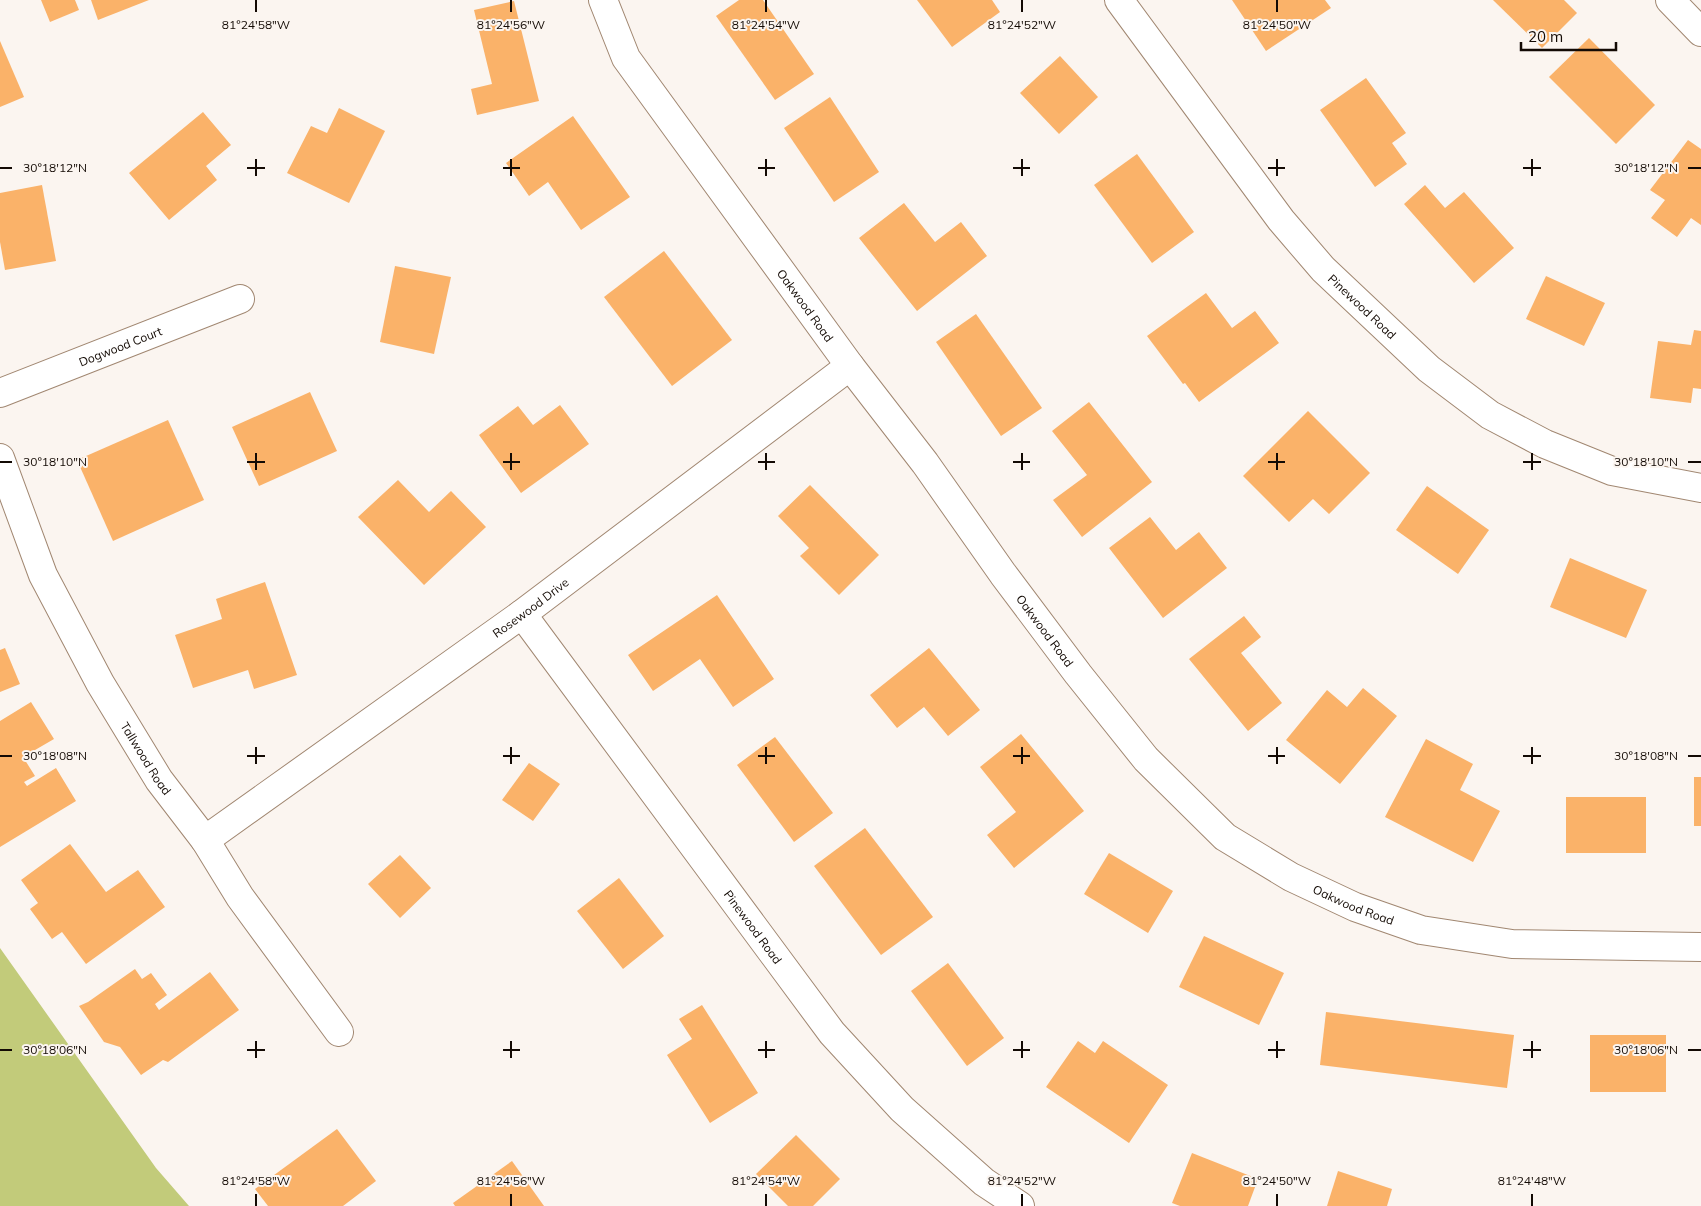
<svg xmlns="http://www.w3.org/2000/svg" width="1701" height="1206" viewBox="0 0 1701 1206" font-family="Mulish,sans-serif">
	<rect width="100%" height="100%" fill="#fbf5f0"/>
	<!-- green -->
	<polygon fill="#c2cb7a" points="0,948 156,1168 189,1206 0,1206"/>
	<!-- building -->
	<g fill="#fab269">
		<polygon points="41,0 75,0 79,10 50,22"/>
		<polygon points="91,0 149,0 98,20"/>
		<polygon points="739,0 763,0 814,74 775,100 716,16"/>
		<polygon points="917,0 992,0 1000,12 952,47"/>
		<polygon points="1232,0 1325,0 1331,8 1266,51"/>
		<polygon points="1493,0 1564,0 1577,13 1542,48"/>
		<polygon points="514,1 539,101 477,115 471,89 492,84 474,10"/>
		<polygon points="1589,38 1655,105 1616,144 1549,77"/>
		<polygon points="0,41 24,97 0,107"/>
		<polygon points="1060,56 1098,97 1059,134 1020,93"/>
		<polygon points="1366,78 1406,133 1392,143 1407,164 1375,187 1320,110"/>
		<polygon points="830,97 879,172 834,202 784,128"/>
		<polygon points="339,108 385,131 349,203 287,173 311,126 327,133"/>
		<polygon points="203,112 231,145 206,166 217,180 169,220 129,173"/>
		<polygon points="573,116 630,197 581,230 548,182 529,196 506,163"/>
		<polygon points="1688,140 1701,149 1701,225 1691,218 1677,237 1651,218 1665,200 1650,190"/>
		<polygon points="1137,154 1194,232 1152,263 1094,185"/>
		<polygon points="42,185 56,261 5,270 0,242 0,193"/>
		<polygon points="1425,185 1445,208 1464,192 1514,248 1474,283 1404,204"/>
		<polygon points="904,203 935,242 961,222 987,256 917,311 859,238"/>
		<polygon points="664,251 732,340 672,386 604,297"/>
		<polygon points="395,266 451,277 434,354 380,342"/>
		<polygon points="1546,276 1605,303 1584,346 1526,319"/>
		<polygon points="1206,293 1232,328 1255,311 1279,343 1199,402 1185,383 1183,384 1147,336"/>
		<polygon points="976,314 1042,408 1001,436 936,342"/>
		<polygon points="1694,330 1701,331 1701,389 1693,388 1691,403 1650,398 1658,341 1691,345"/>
		<polygon points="310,392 337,451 259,486 232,427"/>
		<polygon points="1089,402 1152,482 1082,537 1053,500 1087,475 1052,431"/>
		<polygon points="560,405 589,444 521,493 479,435 518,406 533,425"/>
		<polygon points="1308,411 1370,473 1329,514 1313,499 1289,522 1243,476"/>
		<polygon points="168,420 204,500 113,541 77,460"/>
		<polygon points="398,480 429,512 451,491 486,527 424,585 358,517"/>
		<polygon points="810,485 879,555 839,595 800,556 809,548 778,516"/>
		<polygon points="1427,486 1489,530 1458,574 1396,530"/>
		<polygon points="1150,517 1176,550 1199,532 1227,568 1163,618 1109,548"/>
		<polygon points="1570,558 1647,590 1626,638 1550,607"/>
		<polygon points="265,582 297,675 254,689 248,670 193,688 175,635 222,619 216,599"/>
		<polygon points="717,595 774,679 733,707 700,659 653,691 628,655"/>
		<polygon points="1244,616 1261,637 1241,653 1282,703 1248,731 1189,659"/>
		<polygon points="5,648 20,684 0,692 0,650"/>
		<polygon points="929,648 980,710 948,736 924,707 897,728 870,695"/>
		<polygon points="1363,688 1397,716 1340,784 1286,740 1327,690 1347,707"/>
		<polygon points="31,702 54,739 23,757 35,776 24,782 27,786 56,768 76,801 0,847 0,721"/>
		<polygon points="1021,734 1084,811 1014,868 987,835 1016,812 980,767"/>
		<polygon points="775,737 833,813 794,842 737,765"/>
		<polygon points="1426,739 1473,764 1460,790 1500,811 1473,862 1385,817"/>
		<polygon points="529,763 560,784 533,821 502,800"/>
		<rect x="1694" y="777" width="7" height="49"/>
		<rect x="1566" y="797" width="80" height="56"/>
		<polygon points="865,828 933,917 881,955 814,866"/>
		<polygon points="70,844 106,892 138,870 165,907 86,964 62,932 52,939 30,909 38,903 21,880"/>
		<polygon points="1109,853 1173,891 1148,933 1084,894"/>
		<polygon points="400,855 431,888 400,918 368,884"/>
		<polygon points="619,878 664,936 623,969 577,911"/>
		<polygon points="1204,936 1284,973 1259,1025 1179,987"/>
		<polygon points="948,963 1004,1038 967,1066 911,991"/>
		<polygon points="135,969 142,979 151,973 167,995 155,1004 159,1010 210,972 239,1010 168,1062 163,1060 141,1075 120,1047 104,1042 79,1006 88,1002"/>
		<polygon points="702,1005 758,1093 710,1123 667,1055 692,1039 679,1019"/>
		<polygon points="1326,1012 1514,1035 1507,1088 1320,1065"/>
		<rect x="1590" y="1035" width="76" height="57"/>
		<polygon points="1078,1041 1095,1053 1103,1041 1168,1085 1129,1143 1046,1087"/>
		<polygon points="337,1129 376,1181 343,1206 268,1206 255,1189"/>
		<polygon points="796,1135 840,1179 813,1206 788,1206 756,1174"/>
		<polygon points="1192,1153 1258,1179 1248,1206 1180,1206 1172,1203"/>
		<polygon points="512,1161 544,1206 455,1206 453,1203"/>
		<polygon points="1338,1171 1392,1189 1387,1206 1327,1206"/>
	</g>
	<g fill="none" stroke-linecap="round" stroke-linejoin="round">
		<defs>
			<g id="minor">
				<path id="s1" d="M603,0L626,58L850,366L925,463L1003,574L1078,674L1146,759L1225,837L1291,877L1355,907L1421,930L1512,944L1701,947"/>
				<path id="s2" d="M1119,0L1281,220L1323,269L1429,369L1490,415L1545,444L1612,471L1701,488"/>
				<polyline points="1670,0 1701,32"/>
				<path id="s3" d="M0,393L240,299"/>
				<path id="s4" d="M0,458L43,575L100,683L159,780L205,840L240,897L339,1032"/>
				<path id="s5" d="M522,614L832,1033L902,1109L984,1182L1020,1206"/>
				<path id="s6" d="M205,840L522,614L850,366"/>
			</g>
		</defs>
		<!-- minor casing -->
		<use href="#minor" stroke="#a18771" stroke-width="30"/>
		<!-- minor -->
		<use href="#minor" stroke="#fff" stroke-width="28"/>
	</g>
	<!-- ticks -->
	<path fill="none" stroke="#130a04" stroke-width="2" d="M256,0V12M511,0V12M766,0V12M1022,0V12M1277,0V12M256,159V176M511,159V176M766,159V176M1022,159V176M1277,159V176M1532,159V176M0,168H12M247,168H265M503,168H520M758,168H775M1013,168H1030M1268,168H1285M1523,168H1541M1688,168H1701M256,453V470M511,453V470M766,453V470M1022,453V470M1277,453V470M1532,453V470M0,462H12M247,462H265M503,462H520M758,462H775M1013,462H1030M1268,462H1285M1523,462H1541M1688,462H1701M256,747V764M511,747V764M766,747V764M1022,747V764M1277,747V764M1532,747V764M0,756H12M247,756H265M503,756H520M758,756H775M1013,756H1030M1268,756H1285M1523,756H1541M1688,756H1701M256,1041V1058M511,1041V1058M766,1041V1058M1022,1041V1058M1277,1041V1058M1532,1041V1058M0,1050H12M247,1050H265M503,1050H520M758,1050H775M1013,1050H1030M1268,1050H1285M1523,1050H1541M1688,1050H1701M256,1194V1206M511,1194V1206M766,1194V1206M1022,1194V1206M1277,1194V1206M1532,1194V1206"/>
	<g text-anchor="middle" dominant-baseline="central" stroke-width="4" stroke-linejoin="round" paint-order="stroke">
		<!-- street labels -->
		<g font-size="12" fill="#130a04" stroke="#fbf5f0">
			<text stroke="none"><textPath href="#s1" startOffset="368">Oakwood Road</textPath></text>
			<text stroke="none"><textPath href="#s2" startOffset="392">Pinewood Road</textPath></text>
			<text stroke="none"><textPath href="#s3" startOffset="129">Dogwood Court</textPath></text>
			<text stroke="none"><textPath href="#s6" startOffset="400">Rosewood Drive</textPath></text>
			<text stroke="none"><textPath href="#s1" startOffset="772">Oakwood Road</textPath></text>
			<text stroke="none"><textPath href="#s4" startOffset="335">Tallwood Road</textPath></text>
			<text stroke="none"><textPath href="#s1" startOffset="1192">Oakwood Road</textPath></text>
			<text stroke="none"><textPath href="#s5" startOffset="389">Pinewood Road</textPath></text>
		</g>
	</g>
	<g font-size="12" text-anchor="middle" fill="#130a04" stroke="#fbf5f0" stroke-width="4" stroke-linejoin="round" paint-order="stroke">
		<text x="256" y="29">81°24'58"W</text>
		<text x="511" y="29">81°24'56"W</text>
		<text x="766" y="29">81°24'54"W</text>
		<text x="1022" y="29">81°24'52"W</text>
		<text x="1277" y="29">81°24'50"W</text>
		<text x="55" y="172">30°18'12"N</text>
		<text x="1646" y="172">30°18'12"N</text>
		<text x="55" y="466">30°18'10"N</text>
		<text x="1646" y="466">30°18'10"N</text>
		<text x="55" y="760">30°18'08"N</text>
		<text x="1646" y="760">30°18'08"N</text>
		<text x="55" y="1054">30°18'06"N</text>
		<text x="1646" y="1054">30°18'06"N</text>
		<text x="256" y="1185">81°24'58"W</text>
		<text x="511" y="1185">81°24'56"W</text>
		<text x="766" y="1185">81°24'54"W</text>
		<text x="1022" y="1185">81°24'52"W</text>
		<text x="1277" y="1185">81°24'50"W</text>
		<text x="1532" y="1185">81°24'48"W</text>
	</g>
	<!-- scale -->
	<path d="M1521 42v8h95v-8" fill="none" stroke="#130a04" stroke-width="2.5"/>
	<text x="1528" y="42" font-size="15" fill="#130a04" stroke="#fbf5f0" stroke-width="4" paint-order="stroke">20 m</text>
</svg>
